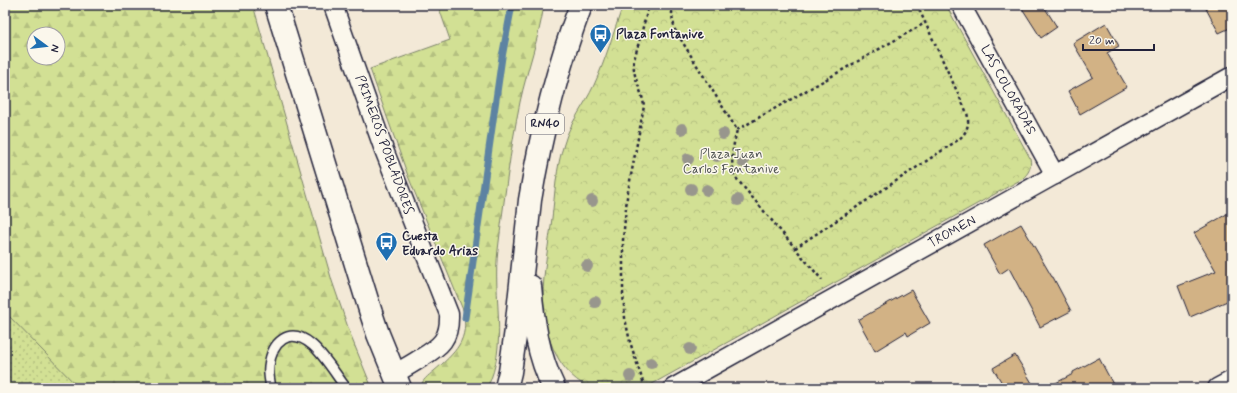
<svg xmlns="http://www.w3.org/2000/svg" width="1237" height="393" viewBox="0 0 1237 393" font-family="Mynerve,sans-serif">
	<defs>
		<pattern id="forest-firs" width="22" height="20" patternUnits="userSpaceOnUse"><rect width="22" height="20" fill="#d2e094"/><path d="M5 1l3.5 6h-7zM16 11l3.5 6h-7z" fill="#b4c080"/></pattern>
		<pattern id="park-crowns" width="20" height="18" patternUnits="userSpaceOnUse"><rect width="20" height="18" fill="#d2e094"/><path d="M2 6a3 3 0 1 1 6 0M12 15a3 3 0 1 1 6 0" fill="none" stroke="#b4c080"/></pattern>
		<pattern id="garden-dots" width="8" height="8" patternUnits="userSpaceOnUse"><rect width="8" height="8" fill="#d2e094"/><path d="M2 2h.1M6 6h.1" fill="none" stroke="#b4c080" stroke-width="1.8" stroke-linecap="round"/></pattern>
	</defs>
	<rect width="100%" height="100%" fill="#f3e9d7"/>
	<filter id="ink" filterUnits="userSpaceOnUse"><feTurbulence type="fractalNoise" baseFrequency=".025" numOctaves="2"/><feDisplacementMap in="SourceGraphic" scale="8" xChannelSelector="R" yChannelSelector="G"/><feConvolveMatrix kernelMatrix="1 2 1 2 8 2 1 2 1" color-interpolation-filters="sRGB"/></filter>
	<g filter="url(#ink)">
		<!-- forest -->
		<g fill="url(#forest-firs)" stroke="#7a8168" fill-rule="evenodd">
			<path d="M5,5H253L332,281L352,339L372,388H5ZM34,34H58V58H34Z"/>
			<path d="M438,5H544C539,38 527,70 520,102C510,151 504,201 498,250C492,296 509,344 487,388H420C422,380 428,376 434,371C455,353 470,340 463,310L408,176L370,69L450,40Z"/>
		</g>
		<!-- park -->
		<path fill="url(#park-crowns)" stroke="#7a8168" d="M623,5H946L1030,158C1032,167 1029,173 1022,179L645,388C636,388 595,390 588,387C555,370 543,331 543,297C543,271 549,244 552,218C555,194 556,167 564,144C570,122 585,105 594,85C606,59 614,31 623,5Z"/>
		<!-- garden -->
		<polygon fill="url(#garden-dots)" stroke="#7a8168" points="5,312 79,388 5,388"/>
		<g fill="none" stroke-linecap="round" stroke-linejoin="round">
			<!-- stream -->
			<polyline stroke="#5d83a2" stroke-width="7" points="465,318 502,57 512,5"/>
		</g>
		<!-- building -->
		<g fill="#d2b285" stroke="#22223b">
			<polygon points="1020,5 1043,5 1057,27 1041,38"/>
			<polygon points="1204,5 1232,5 1232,27 1219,33"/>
			<polygon points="1106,23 1119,46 1107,53 1127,87 1080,114 1068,91 1093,77 1073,43"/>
			<polygon points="1232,211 1232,299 1190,317 1178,286 1216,271 1194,233"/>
			<polygon points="1021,224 1052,277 1053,277 1071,311 1040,327 1009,268 1000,274 984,245"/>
			<polygon points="911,290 930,323 908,336 906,332 875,351 858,320"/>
			<polygon points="1015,355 1023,368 1035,388 1005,388 993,368"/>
			<polygon points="1099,358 1115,388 1046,388 1073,374 1073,372"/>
		</g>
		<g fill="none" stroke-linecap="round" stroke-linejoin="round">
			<defs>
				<path id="lane" d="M271,388C270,381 268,374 269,366C272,342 289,326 311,344C323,353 336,375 346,388"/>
				<g id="street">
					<path d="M333,5L384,150L449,314C450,339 441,346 421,358C412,364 403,369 394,374"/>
					<polyline points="961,5 1055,175"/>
					<polyline points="673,388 1232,76"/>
					<polyline points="1217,388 1232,380"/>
				</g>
				<polyline id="secondary" points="276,5 371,313 378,334 400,388"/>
				<g id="primary">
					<path d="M530,286C533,321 538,356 554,388"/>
					<path d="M506,388L510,372L516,330L530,200C541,133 557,68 581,5"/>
				</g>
			</defs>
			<!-- lane casing -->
			<use href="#lane" stroke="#22223b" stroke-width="12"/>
			<!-- street casing -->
			<use href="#street" stroke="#22223b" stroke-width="21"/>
			<!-- secondary casing -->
			<use href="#secondary" stroke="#22223b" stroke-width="25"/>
			<!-- primary casing -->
			<use href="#primary" stroke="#22223b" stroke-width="25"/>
			<!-- path -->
			<g stroke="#22223b" stroke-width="2.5" stroke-dasharray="3 3" stroke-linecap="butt">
				<path d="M672,5V16L675,30L737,130C733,147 729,162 736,178L822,280"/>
				<polyline points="737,130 925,23"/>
				<path d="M795,248L958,140C967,133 970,124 967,113L917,5"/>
				<path d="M645,388L630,342L625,318L623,294V240L627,197L644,106C642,89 632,78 634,60L649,5"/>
			</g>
			<!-- lane -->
			<use href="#lane" stroke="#fbf7ec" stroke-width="9"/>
			<!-- street -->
			<use href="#street" stroke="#fbf7ec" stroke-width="18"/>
			<!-- secondary -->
			<use href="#secondary" stroke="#fbf7ec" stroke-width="22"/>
			<!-- primary -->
			<use href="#primary" stroke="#fbf7ec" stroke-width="22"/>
		</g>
		<!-- trees -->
		<g fill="#98968d">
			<circle cx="682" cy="129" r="6"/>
			<circle cx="723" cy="134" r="6"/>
			<circle cx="717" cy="156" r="6"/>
			<circle cx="688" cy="159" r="6"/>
			<circle cx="743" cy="162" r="6"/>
			<circle cx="691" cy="189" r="6"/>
			<circle cx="707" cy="190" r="6"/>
			<circle cx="738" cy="200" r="6"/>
			<circle cx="592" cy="201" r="6"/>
			<circle cx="587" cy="266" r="6"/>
			<circle cx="595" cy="302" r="6"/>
			<circle cx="690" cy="349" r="6"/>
			<circle cx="651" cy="363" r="6"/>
			<circle cx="630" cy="376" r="6"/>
		</g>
	</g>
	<!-- icons -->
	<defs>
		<symbol id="bus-pin" viewBox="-11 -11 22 30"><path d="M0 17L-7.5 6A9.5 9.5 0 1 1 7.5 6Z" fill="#1f6fb2" stroke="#fbf7ec"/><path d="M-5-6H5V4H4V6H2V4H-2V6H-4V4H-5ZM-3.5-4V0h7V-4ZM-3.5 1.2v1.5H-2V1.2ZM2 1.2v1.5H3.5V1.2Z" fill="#fff"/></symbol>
	</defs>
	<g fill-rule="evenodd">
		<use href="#bus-pin" x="588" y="22" width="25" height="34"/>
		<use href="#bus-pin" x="374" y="230" width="25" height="34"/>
	</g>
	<g text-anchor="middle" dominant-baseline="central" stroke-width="3" stroke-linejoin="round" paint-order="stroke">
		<!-- shield labels -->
		<rect fill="#fbf7ec" stroke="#636270" stroke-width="1" x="526" y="114" width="38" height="20" rx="3"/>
		<g font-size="12" font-weight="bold" fill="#22223b">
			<text x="545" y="124">RN40</text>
		</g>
		<!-- poi labels -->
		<g font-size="13" font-weight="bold" fill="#22223b" stroke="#fbf7ec" text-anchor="start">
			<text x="616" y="34">Plaza Fontanive</text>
			<text x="402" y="236">Cuesta<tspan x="402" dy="15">Eduardo Arias</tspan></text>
		</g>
		<!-- street labels -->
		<g font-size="13" fill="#22223b" stroke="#fbf7ec">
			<text transform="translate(1008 90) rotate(61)">LAS COLORADAS</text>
			<text transform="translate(384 145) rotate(70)">PRIMEROS POBLADORES</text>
			<text transform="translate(952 232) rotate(-29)">TROMEN</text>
		</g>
		<!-- park labels -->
		<g font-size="13" fill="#4e5251" stroke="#fbf7ec">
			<text x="731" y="154">Plaza Juan<tspan x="731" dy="15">Carlos Fontanive</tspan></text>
		</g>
	</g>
	<!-- margin -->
	<rect width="1237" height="393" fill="none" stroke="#fbf7ec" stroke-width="20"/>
	<rect x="10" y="10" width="1217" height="373" fill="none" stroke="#22223b" stroke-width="1.5" filter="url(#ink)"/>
	<!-- north arrow -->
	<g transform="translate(46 46) rotate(105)"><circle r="19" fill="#fbf7ec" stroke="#a4a2a5"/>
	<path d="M0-3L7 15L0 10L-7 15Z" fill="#1f6fb2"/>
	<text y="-6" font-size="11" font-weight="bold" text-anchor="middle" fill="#22223b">N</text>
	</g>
	<!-- scale -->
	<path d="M1083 44v6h71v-6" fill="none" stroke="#22223b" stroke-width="2"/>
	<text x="1089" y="44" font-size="12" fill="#22223b" stroke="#fbf7ec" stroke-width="3" paint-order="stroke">20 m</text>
</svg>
